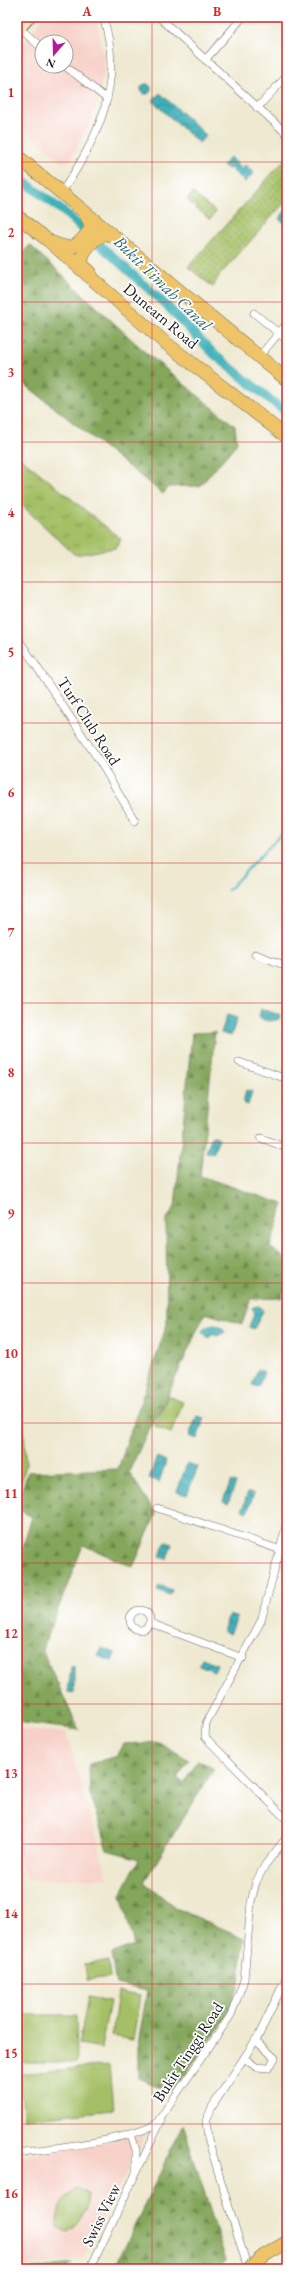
<svg xmlns="http://www.w3.org/2000/svg" width="304" height="2286" viewBox="0 0 304 2286" font-family="'EB Garamond',serif">
	<defs>
		<pattern id="grass-tufts" width="24" height="20" patternUnits="userSpaceOnUse"><rect width="24" height="20" fill="#a4bf65"/><path d="M3 7l-1-3M5 7V3M7 7l1-3M15 17l-1-3M17 17v-4M19 17l1-3" fill="none" stroke="#859a52"/></pattern>
		<pattern id="forest-firs" width="22" height="20" patternUnits="userSpaceOnUse"><rect width="22" height="20" fill="#83a65a"/><path d="M5 1l3.5 6h-7zM16 11l3.5 6h-7z" fill="#6a864a"/></pattern>
		<pattern id="park-dots" width="8" height="8" patternUnits="userSpaceOnUse"><rect width="8" height="8" fill="#a4bf65"/><path d="M2 2h.1M6 6h.1" fill="none" stroke="#859a52" stroke-width="1.8" stroke-linecap="round"/></pattern>
		<pattern id="water-waves" width="16" height="10" patternUnits="userSpaceOnUse"><rect width="16" height="10" fill="#40b0b9"/><path d="M0 5q4-4 8 0t8 0" fill="none" stroke="#358e96"/></pattern>
	</defs>
	<rect width="100%" height="100%" fill="#fff"/>
	<filter id="ink" filterUnits="userSpaceOnUse"><feTurbulence type="fractalNoise" baseFrequency=".025" numOctaves="2"/><feDisplacementMap in="SourceGraphic" scale="8" xChannelSelector="R" yChannelSelector="G"/><feConvolveMatrix kernelMatrix="1 2 1 2 8 2 1 2 1" color-interpolation-filters="sRGB"/></filter>
	<filter id="wash" filterUnits="userSpaceOnUse"><feTurbulence type="fractalNoise" baseFrequency=".012" numOctaves="4" result="noise"/><feDisplacementMap in="SourceGraphic" scale="16" xChannelSelector="R" yChannelSelector="G"/><feGaussianBlur stdDeviation="0.9" result="paint"/><feColorMatrix in="noise" values="0 0 0 0 0 0 0 0 0 0 0 0 0 0 0 0 0 1.4 0 .05"/><feComposite in="paint" operator="in"/></filter>
	<g filter="url(#wash)">
		<rect width="100%" height="100%" fill="#eee9d0"/>
		<!-- built -->
		<g fill="#f7d1c8" fill-rule="evenodd">
			<path d="M44,17H96L97,19L105,67L95,110L85,133L70,161L61,162L17,121V51ZM42,42H66V66H42Z"/>
			<polygon points="17,1730 66,1732 108,1878 28,1880 17,1857"/>
			<polygon points="145,2135 82,2259 17,2268 17,2157"/>
		</g>
		<!-- grass -->
		<g fill="url(#grass-tufts)" stroke="#606e40">
			<polygon points="21,458 121,539 115,548 75,555 17,501 17,464"/>
			<polygon points="17,1301 26,1466 17,1495"/>
		</g>
		<!-- forest -->
		<g fill="url(#forest-firs)" stroke="#50613b">
			<polygon points="30,245 144,351 235,426 237,443 200,486 169,487 163,494 17,378 17,259"/>
			<polygon points="215,1032 200,1176 283,1204 270,1247 287,1260 287,1285 281,1298 251,1299 242,1324 205,1313 160,1412 146,1435 129,1472 156,1514 133,1567 83,1545 42,1650 79,1730 17,1722 17,1552 21,1553 32,1517 17,1509 17,1503 28,1472 118,1469 167,1324 166,1220 175,1207 192,1033"/>
			<polygon points="159,1742 189,1760 177,1778 184,1783 198,1760 214,1769 144,1882 176,1908 244,1938 239,1985 225,2020 172,2092 138,2078 138,2045 147,1991 116,1984 111,1954 134,1945 121,1894 139,1859 107,1850 90,1794 89,1764 117,1756 124,1744"/>
			<polygon points="183,2124 226,2261 218,2269 114,2269"/>
			<polygon points="72,2264 67,2269 33,2269"/>
		</g>
		<!-- park -->
		<g fill="url(#park-dots)" stroke="#606e40">
			<polygon points="287,157 287,200 219,276 213,287 188,267"/>
			<polygon points="193,193 216,212 210,220 187,200"/>
		</g>
		<!-- pitch -->
		<g fill="#a4bf65" stroke="#606e40">
			<polygon points="168,1396 183,1402 171,1433 155,1427"/>
			<polygon points="108,1961 110,1977 87,1980 85,1964"/>
			<polygon points="118,1992 140,1996 133,2040 112,2036"/>
			<polygon points="88,1997 110,2001 101,2048 79,2044"/>
			<polygon points="18,2015 76,2015 77,2062 19,2062"/>
			<polygon points="109,2065 113,2110 24,2119 19,2074"/>
			<path d="M77,2189L86,2193C92,2204 78,2229 67,2232L57,2227C55,2216 65,2192 77,2189Z"/>
		</g>
		<!-- water -->
		<g fill="url(#water-waves)" stroke="#2e666a">
			<circle cx="146" cy="89" r="5"/>
			<polygon points="160,93 206,135 199,143 152,101"/>
			<polygon points="230,157 242,168 245,165 254,173 245,182 230,168 227,169 223,165"/>
			<polygon points="285,211 287,212 287,225 279,219"/>
			<path d="M261,1009L280,1015L281,1018C276,1021 263,1023 259,1016Z"/>
			<polygon points="227,1015 237,1018 231,1036 221,1033"/>
			<polygon points="246,1090 252,1091 248,1105 243,1103"/>
			<polygon points="212,1135 219,1138 213,1154 206,1152"/>
			<polygon points="259,1306 263,1311 254,1329 249,1327 255,1311 252,1309 253,1307"/>
			<polygon points="215,1325 222,1328 225,1332 217,1336 213,1333 209,1338 202,1332 205,1327"/>
			<polygon points="258,1369 264,1372 258,1387 252,1385"/>
			<polygon points="197,1416 204,1418 197,1439 189,1436"/>
			<polygon points="157,1457 166,1461 159,1482 149,1478"/>
			<polygon points="187,1463 198,1467 187,1495 177,1492"/>
			<polygon points="231,1481 236,1483 228,1503 223,1501"/>
			<polygon points="248,1492 254,1494 247,1512 242,1510"/>
			<polygon points="165,1541 172,1544 167,1559 160,1557"/>
			<polygon points="159,1585 172,1590 170,1595 157,1590"/>
			<polygon points="229,1615 237,1618 230,1634 223,1631"/>
			<polygon points="101,1648 115,1653 112,1661 98,1656"/>
			<polygon points="202,1658 217,1664 214,1671 199,1665"/>
			<polygon points="71,1666 74,1666 74,1693 68,1692"/>
		</g>
		<g fill="none" stroke-linecap="round" stroke-linejoin="round">
			<!-- stream -->
			<polyline stroke="#40b0b9" stroke-width="2.5" points="228,890 287,828"/>
			<!-- canal -->
			<polyline stroke="#40b0b9" stroke-width="9" points="17,176 64,212 165,304 215,355 287,413"/>
		</g>
	</g>
	<g filter="url(#ink)">
		<g fill="none" stroke-linecap="round" stroke-linejoin="round">
			<defs>
				<g id="street">
					<polyline points="159,17 287,134"/>
					<polyline points="17,26 42,48"/>
					<polyline points="205,60 243,17"/>
					<polyline points="65,66 107,99"/>
					<polyline points="257,108 287,76"/>
					<path d="M61,193C98,139 125,83 103,17"/>
					<polyline points="254,313 287,340"/>
					<polyline points="259,357 287,323"/>
					<polyline points="17,637 100,762 135,821"/>
					<polyline points="255,954 287,966"/>
					<polyline points="239,1062 287,1079"/>
					<polyline points="261,1138 287,1148"/>
					<polyline points="157,1508 281,1550"/>
					<polyline points="287,1523 261,1621 206,1723 205,1737 287,1820"/>
					<circle cx="140" cy="1620" r="10"/>
					<polyline points="150,1623 243,1658"/>
					<polyline points="244,2058 256,2067 269,2068 275,2058 255,2040"/>
					<polyline points="131,2134 136,2150 136,2171"/>
					<path d="M17,2153C55,2147 125,2142 156,2124L231,2015L244,1980L251,1902L256,1882L265,1865L287,1837"/>
					<polyline points="90,2269 161,2121"/>
					<polyline points="248,2269 208,2139 206,2121 212,2107 259,2035 287,1976"/>
				</g>
				<polyline id="secondary" points="17,32 30,17"/>
				<g id="highway">
					<polyline points="17,156 287,380"/>
					<polyline points="17,216 49,241 163,341 287,437"/>
					<path d="M53,243C73,252 78,246 90,230V222L86,215"/>
					<path d="M90,272L81,264C83,249 93,239 106,233L112,236"/>
					<polyline points="265,2255 287,2242"/>
				</g>
			</defs>
			<!-- street casing -->
			<use href="#street" stroke="#66645b" stroke-width="8"/>
			<!-- secondary casing -->
			<use href="#secondary" stroke="#66645b" stroke-width="12"/>
			<!-- highway casing -->
			<use href="#highway" stroke="#66645b" stroke-width="14"/>
			<!-- street -->
			<use href="#street" stroke="#fff" stroke-width="7"/>
			<!-- secondary -->
			<use href="#secondary" stroke="#f9e7c3" stroke-width="10"/>
			<!-- highway -->
			<use href="#highway" stroke="#efc469" stroke-width="13"/>
			<defs>
				<polyline id="highway-bridge" points="248,2269 265,2255"/>
			</defs>
			<!-- highway-bridge casing -->
			<use href="#highway-bridge" stroke="#66645b" stroke-width="14" stroke-linecap="butt"/>
			<!-- highway-bridge -->
			<use href="#highway-bridge" stroke="#efc469" stroke-width="13"/>
		</g>
	</g>
	<!-- grid -->
	<path fill="none" stroke="#d62828" stroke-width="1" stroke-opacity="0.55" d="M152,17V2269M17,162H287M17,302H287M17,442H287M17,582H287M17,723H287M17,863H287M17,1003H287M17,1143H287M17,1283H287M17,1423H287M17,1563H287M17,1704H287M17,1844H287M17,1984H287M17,2124H287"/>
	<g text-anchor="middle" dominant-baseline="central" stroke-width="3.5" stroke-linejoin="round" paint-order="stroke">
		<!-- street labels -->
		<g font-size="16" fill="#1c1c1c" stroke="#fff">
			<text transform="translate(161 316) rotate(40)">Dunearn Road</text>
			<text transform="translate(89 721) rotate(57)">Turf Club Road</text>
			<text transform="translate(188 2052) rotate(-57)">Bukit Tinggi Road</text>
			<text transform="translate(101 2215) rotate(-64)">Swiss View</text>
		</g>
		<!-- water labels -->
		<g font-size="17" font-style="italic" fill="#2e666a" stroke="#fff">
			<text transform="translate(163 283) rotate(44)">Bukit Timah Canal</text>
		</g>
	</g>
	<!-- margin -->
	<rect width="304" height="2286" fill="none" stroke="#fff" stroke-width="44"/>
	<!-- north arrow -->
	<g transform="translate(54 54) rotate(200)"><circle r="19" fill="#ffffff" stroke="#a4a4a4"/>
	<path d="M0-3L7 15L0 10L-7 15Z" fill="#b5179e"/>
	<text y="-6" font-size="11" font-weight="bold" text-anchor="middle" fill="#1c1c1c">N</text>
	</g>
	<rect x="22" y="22" width="260" height="2242" fill="none" stroke="#d62828" stroke-width="1.5"/>
	<g font-size="13" text-anchor="middle" font-weight="bold" fill="#d62828">
		<text x="87" y="16">A</text>
		<text x="217" y="16">B</text>
		<text x="11" y="97">1</text>
		<text x="11" y="237">2</text>
		<text x="11" y="377">3</text>
		<text x="11" y="517">4</text>
		<text x="11" y="657">5</text>
		<text x="11" y="797">6</text>
		<text x="11" y="937">7</text>
		<text x="11" y="1077">8</text>
		<text x="11" y="1218">9</text>
		<text x="11" y="1358">10</text>
		<text x="11" y="1498">11</text>
		<text x="11" y="1638">12</text>
		<text x="11" y="1778">13</text>
		<text x="11" y="1918">14</text>
		<text x="11" y="2058">15</text>
		<text x="11" y="2198">16</text>
	</g>
</svg>
